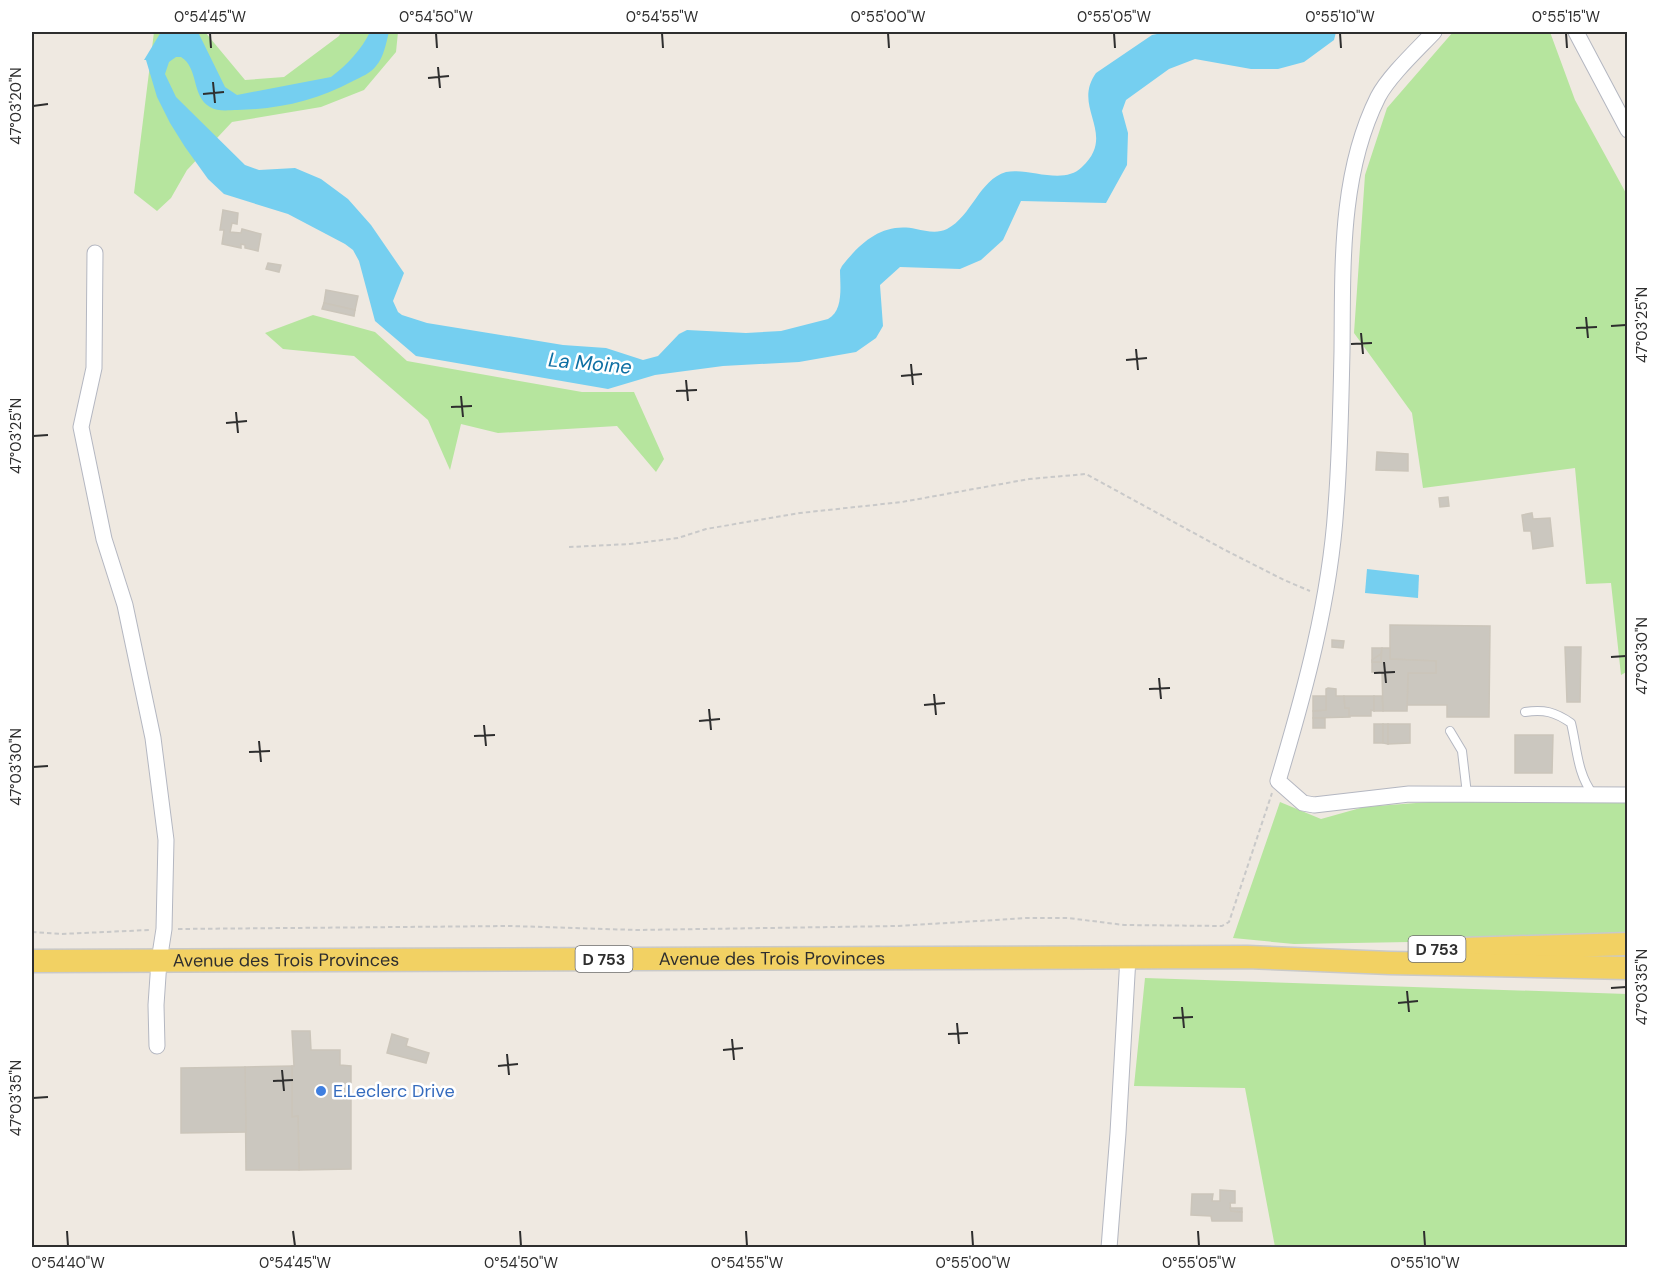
<svg xmlns="http://www.w3.org/2000/svg" width="1659" height="1279" viewBox="0 0 1659 1279" font-family="'DM Sans',sans-serif">
	<rect width="100%" height="100%" fill="#efe9e1"/>
	<!-- green -->
	<g fill="#b6e59e">
		<polygon points="154,32 205,32 245,80 284,77 339,36 341,32 398,32 396,52 364,90 321,107 232,122 187,170 171,198 157,211 134,193"/>
		<polygon points="1453,32 1550,32 1575,100 1627,195 1628,671 1621,675 1611,583 1586,584 1575,468 1423,488 1412,413 1354,333 1365,175 1387,108"/>
		<polygon points="313,315 375,332 407,361 582,392 634,392 664,459 656,472 617,426 498,433 461,424 450,470 428,420 354,356 283,349 265,333"/>
		<polygon points="1627,801 1627,934 1530,940 1294,944 1233,938 1280,802 1321,819 1364,807 1429,802"/>
		<polygon points="1145,978 1627,994 1627,1247 1275,1247 1245,1088 1134,1086"/>
	</g>
	<!-- water -->
	<g fill="#75cff0">
		<path d="M161,32H198L225,87L237,95L331,77C346,66 362,49 370,32H389C386,43 384,57 376,66C371,73 361,77 353,81C316,101 279,109 237,110C229,110 218,112 210,107C191,96 199,68 181,57H176L169,62L165,74L176,97L245,165L259,170L295,168L321,179L348,199L371,225L404,273L393,301L398,312L402,315L427,323L563,345L606,348L643,360L658,356L679,334L687,330L746,333L781,331L828,319C844,311 840,285 840,270L842,266C861,242 883,222 916,229C926,231 937,234 947,229C972,216 979,180 1006,172C1028,167 1063,186 1082,167C1118,133 1071,108 1096,73L1152,35L1162,33L1336,32L1334,40L1304,62L1278,69H1251L1195,59L1169,69L1126,100L1122,111L1128,133L1127,165L1106,203L1021,201L1003,240L981,260L960,269L900,267L880,285L883,326L876,338L856,352L799,362L723,366L655,375L608,389L416,356L375,321L359,261L353,250L345,244L288,214L224,194L208,179L185,147L170,123L157,97L146,60H144Z"/>
		<polygon points="1367,569 1419,575 1418,598 1365,593"/>
	</g>
	<!-- building -->
	<g fill="#cbc7bf" stroke="#cbc5ba" stroke-width="1.5">
		<polygon points="223,210 238,213 237,224 232,223 230,232 241,233 242,229 261,234 258,251 245,248 245,245 241,244 241,248 222,244 224,230 220,230"/>
		<polygon points="268,263 281,265 279,272 266,269"/>
		<polygon points="326,290 358,296 355,310 324,303"/>
		<polygon points="324,303 355,310 354,316 322,309"/>
		<polygon points="1377,452 1408,454 1408,471 1376,470"/>
		<polygon points="1448,497 1449,506 1440,507 1439,498"/>
		<polygon points="1532,513 1533,519 1550,518 1553,546 1533,549 1531,531 1524,531 1522,515"/>
		<polygon points="1390,625 1490,626 1489,717 1447,717 1447,705 1407,705 1408,673 1436,673 1436,661 1390,659"/>
		<polygon points="1332,640 1344,641 1343,648 1332,647"/>
		<polygon points="1565,647 1581,647 1580,702 1567,702"/>
		<polygon points="1372,648 1382,648 1381,654 1372,660"/>
		<polygon points="1382,648 1390,648 1390,659 1436,661 1436,673 1408,673 1407,711 1383,711 1382,672 1372,672 1372,662 1381,662"/>
		<polygon points="1381,654 1381,662 1372,662 1372,660"/>
		<polygon points="1328,688 1336,689 1336,696 1344,696 1345,708 1349,708 1350,717 1313,718 1313,711 1326,710 1326,689"/>
		<polygon points="1313,696 1326,696 1326,710 1313,711"/>
		<polygon points="1344,696 1374,696 1374,711 1371,710 1371,716 1349,716 1349,708 1345,708"/>
		<polygon points="1374,696 1382,696 1383,711 1374,711"/>
		<rect x="1313" y="718" width="12" height="10"/>
		<rect x="1374" y="724" width="9" height="19"/>
		<polygon points="1383,724 1388,724 1388,744 1383,743"/>
		<polygon points="1388,724 1410,724 1410,743 1388,744"/>
		<polygon points="1515,735 1553,735 1552,773 1515,773"/>
		<polygon points="292,1031 310,1031 311,1050 340,1050 340,1065 351,1066 351,1169 299,1170 298,1116 292,1117 292,1066 294,1066"/>
		<polygon points="392,1034 408,1039 406,1046 429,1053 426,1063 387,1053"/>
		<polygon points="292,1066 292,1117 298,1116 299,1170 246,1170 245,1067"/>
		<polygon points="245,1067 246,1132 181,1133 181,1068"/>
		<polygon points="1220,1190 1235,1191 1235,1203 1230,1203 1231,1211 1242,1212 1242,1221 1212,1221 1211,1216 1191,1215 1192,1194 1213,1194 1212,1201 1220,1201"/>
		<polygon points="1230,1208 1242,1208 1242,1212 1231,1211"/>
	</g>
	<g fill="none" stroke-linecap="round" stroke-linejoin="round">
		<defs>
			<g id="lane">
				<path d="M1525,712C1544,709 1555,712 1571,723C1577,747 1577,774 1593,794"/>
				<polyline points="1450,731 1462,751 1467,794"/>
			</g>
			<g id="street">
				<path d="M1434,32C1417,50 1389,76 1378,97C1339,175 1343,267 1342,351C1341,403 1340,455 1336,506C1330,600 1305,691 1278,781L1303,803L1314,805L1409,794L1628,795"/>
				<polyline points="1576,32 1628,130"/>
				<polyline points="95,253 94,368 81,427 104,539 125,605 153,738 166,840 164,929 159,961 156,1005 157,1046"/>
				<polyline points="1109,1248 1118,1133 1128,957"/>
			</g>
			<g id="primary">
				<polyline points="1429,950 1628,944"/>
				<path id="s1" d="M32,961L1247,957L1390,963L1628,968"/>
			</g>
		</defs>
		<!-- lane casing -->
		<use href="#lane" stroke="#b4b7c1" stroke-width="10"/>
		<!-- street casing -->
		<use href="#street" stroke="#b4b7c1" stroke-width="17"/>
		<!-- primary casing -->
		<use href="#primary" stroke="#c9c9c9" stroke-width="25"/>
		<!-- path -->
		<g stroke="#c9c9c9" stroke-width="2" stroke-dasharray="4.5 3" stroke-linecap="butt">
			<polyline points="569,547 630,544 678,538 706,529 800,513 902,502 1029,479 1086,474 1225,550 1284,580 1310,591"/>
			<polyline points="178,929 511,926 637,930 897,926 1027,918 1068,918 1124,925 1222,926 1229,922 1272,793"/>
			<polyline points="32,932 61,934 149,930"/>
		</g>
		<!-- lane -->
		<use href="#lane" stroke="#fff" stroke-width="8"/>
		<!-- street -->
		<use href="#street" stroke="#fff" stroke-width="15"/>
		<!-- primary -->
		<use href="#primary" stroke="#f2d163" stroke-width="22"/>
	</g>
	<!-- ticks -->
	<path fill="none" stroke="#2e2e2e" stroke-width="2" d="M210,33L211,48M436,33L437,48M662,33L663,48M888,33L889,48M1114,33L1115,48M1340,33L1341,48M1566,33L1567,48M438,67L440,88M428,78L449,76M213,82L215,103M203,94L224,92M33,106L48,104M1586,317L1588,338M1611,326L1626,325M1576,328L1597,327M1361,333L1363,354M1351,344L1372,343M1136,349L1138,370M1126,360L1147,358M911,364L913,385M901,376L922,374M686,380L688,401M676,391L697,390M461,396L463,417M451,407L472,406M236,412L238,433M226,423L247,421M33,436L48,435M1611,657L1626,656M1384,662L1386,683M1374,673L1395,672M1159,678L1161,699M1149,689L1170,688M934,694L936,715M924,705L945,703M709,709L711,730M699,721L720,719M484,725L486,746M474,736L495,735M259,741L261,762M249,752L270,751M33,767L48,766M1611,988L1626,987M1407,991L1409,1012M1398,1003L1418,1001M1182,1007L1184,1028M1173,1018L1193,1017M957,1023L959,1044M948,1034L968,1033M732,1039L734,1060M723,1050L743,1048M507,1054L509,1075M498,1066L518,1064M282,1070L284,1091M273,1081L293,1080M33,1098L48,1097M67,1231L68,1246M293,1231L295,1246M520,1231L521,1246M746,1231L747,1246M972,1231L973,1246M1198,1231L1199,1246M1424,1231L1425,1246"/>
	<!-- markers -->
	<circle fill="#3f7fe0" stroke="#fff" stroke-width="2" cx="321" cy="1091" r="6"/>
	<g text-anchor="middle" dominant-baseline="central" stroke-width="5" stroke-linejoin="round" paint-order="stroke">
		<!-- shield labels -->
		<g fill="#fff" stroke="#6d6d6d" stroke-width="1.5">
			<rect x="1408.5" y="936" width="57" height="26" rx="4.5"/>
			<rect x="575.5" y="946" width="57" height="26" rx="4.5"/>
		</g>
		<g font-size="16" font-weight="bold" fill="#2e2e2e">
			<text x="1437" y="949">D 753</text>
			<text x="604" y="959">D 753</text>
		</g>
		<!-- street labels -->
		<g font-size="18" fill="#2e2e2e" stroke="#fff">
			<text stroke="none"><textPath href="#s1" startOffset="740">Avenue des Trois Provinces</textPath></text>
			<text stroke="none"><textPath href="#s1" startOffset="254">Avenue des Trois Provinces</textPath></text>
		</g>
		<!-- shop labels -->
		<g font-size="18" fill="#366cbe" stroke="#fff" text-anchor="start">
			<text x="333" y="1091">E.Leclerc Drive</text>
		</g>
		<!-- water labels -->
		<g font-size="20" font-style="italic" fill="#0d6fa3" stroke="#fff">
			<text transform="translate(590 363) rotate(5)">La Moine</text>
		</g>
	</g>
	<!-- border -->
	<rect width="1659" height="1279" fill="none" stroke="#ffffff" stroke-width="66"/>
	<rect x="33" y="33" width="1593" height="1213" fill="none" stroke="#2e2e2e" stroke-width="2"/>
	<g font-size="15" text-anchor="middle" fill="#2e2e2e">
		<text x="210" y="22">0°54'45"W</text>
		<text x="436" y="22">0°54'50"W</text>
		<text x="662" y="22">0°54'55"W</text>
		<text x="888" y="22">0°55'00"W</text>
		<text x="1114" y="22">0°55'05"W</text>
		<text x="1340" y="22">0°55'10"W</text>
		<text x="1566" y="22">0°55'15"W</text>
		<text transform="translate(16 106) rotate(-90)" y="5">47°03'20"N</text>
		<text transform="translate(1642 325) rotate(-90)" y="5">47°03'25"N</text>
		<text transform="translate(16 436) rotate(-90)" y="5">47°03'25"N</text>
		<text transform="translate(1642 656) rotate(-90)" y="5">47°03'30"N</text>
		<text transform="translate(16 767) rotate(-90)" y="5">47°03'30"N</text>
		<text transform="translate(1642 987) rotate(-90)" y="5">47°03'35"N</text>
		<text transform="translate(16 1098) rotate(-90)" y="5">47°03'35"N</text>
		<text x="68" y="1268">0°54'40"W</text>
		<text x="295" y="1268">0°54'45"W</text>
		<text x="521" y="1268">0°54'50"W</text>
		<text x="747" y="1268">0°54'55"W</text>
		<text x="973" y="1268">0°55'00"W</text>
		<text x="1199" y="1268">0°55'05"W</text>
		<text x="1425" y="1268">0°55'10"W</text>
	</g>
</svg>
